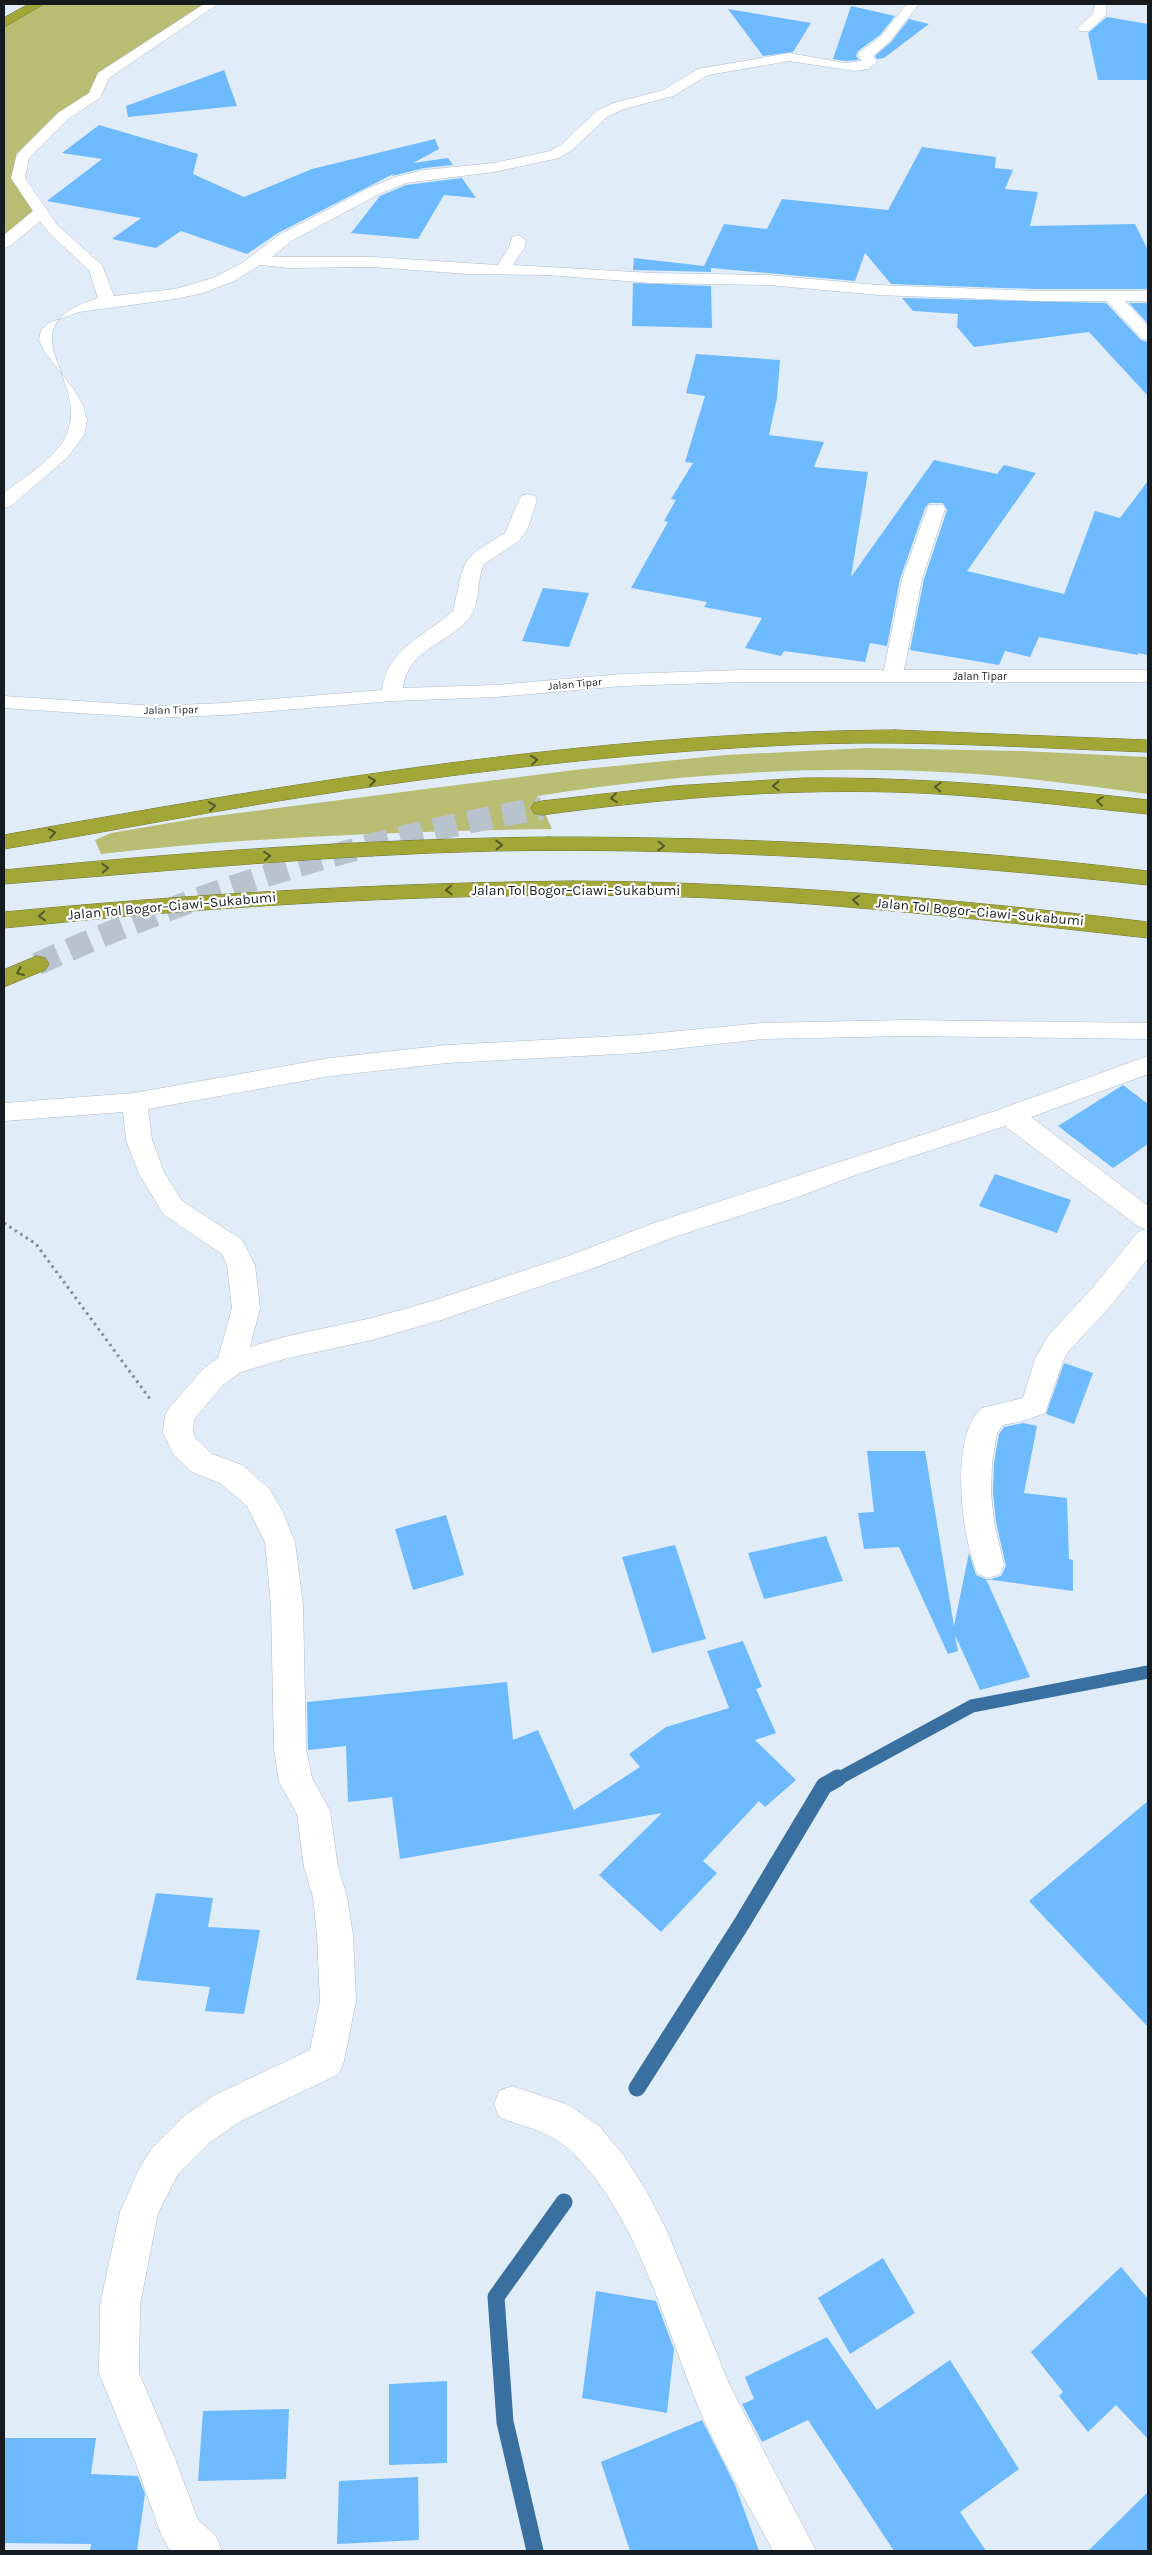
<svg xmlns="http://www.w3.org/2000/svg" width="1152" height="2555" viewBox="0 0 1152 2555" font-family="Karla,sans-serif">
	<rect width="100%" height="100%" fill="#e0edf9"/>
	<!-- green -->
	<g fill="#b9bd74">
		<polygon points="38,4 212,4 102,76 95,95 23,157 18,178 41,212 4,242 4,23"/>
		<path d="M867,748L1022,751L1148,757V794C1079,785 1011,775 941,772C806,765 670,775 537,796L552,829C401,831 251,837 101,854L95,840L111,833L199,818L574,770L726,755Z"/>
	</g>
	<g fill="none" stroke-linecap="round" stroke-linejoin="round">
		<!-- stream-far1 -->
		<polyline stroke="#39709f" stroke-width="13" points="836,1780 972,1706 1148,1672"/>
		<!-- stream -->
		<g stroke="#39709f" stroke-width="17">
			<polyline points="637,2088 742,1923 824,1786 838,1778"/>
			<polyline points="535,2551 505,2422 496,2297 564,2202"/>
		</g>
	</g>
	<!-- building -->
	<g fill="#6dbafe">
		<polygon points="851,6 895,16 880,35 858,51 856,56 859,60 845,61 833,59"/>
		<polygon points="728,9 811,23 793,52 763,56"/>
		<polygon points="1107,17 1148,24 1148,80 1098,80 1088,33"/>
		<polygon points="909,19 929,24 884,58 877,59 875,56 891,42"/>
		<polygon points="224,70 237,106 128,117 126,106"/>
		<polygon points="99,125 198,154 193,174 244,197 312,169 435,139 439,149 413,163 448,158 453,165 424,168 392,176 393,174 278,233 247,254 181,231 156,248 112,239 141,218 47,201 102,159 62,153"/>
		<polygon points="922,147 996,157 995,168 1013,170 1005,189 1038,192 1030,226 1135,224 1148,250 1148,289 1036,289 891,284 865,253 855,281 711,268 711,272 633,270 634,258 704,266 724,224 767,229 782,199 888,210"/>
		<polygon points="462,178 476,198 444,195 418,239 351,233 380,196 406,185"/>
		<polygon points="633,283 711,286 712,328 632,326"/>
		<polygon points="902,298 1106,303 1141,340 1148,342 1148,396 1089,332 974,347 957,327 958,314 913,311"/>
		<polygon points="1129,303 1148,303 1148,324"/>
		<polygon points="696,354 780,360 777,398 769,435 824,442 814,467 868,472 851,577 934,460 997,474 1004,465 1036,473 967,571 1064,594 1095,511 1120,518 1148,481 1148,655 1138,653 1138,655 1039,637 1030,657 1005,651 999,665 910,650 924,579 947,510 943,503 929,503 925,508 900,579 887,646 870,643 865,662 784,651 781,656 745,648 762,618 704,607 707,602 631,588 668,522 664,521 676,500 671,499 693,463 685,462 705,396 686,393"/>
		<polygon points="543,588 589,593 569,647 522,641"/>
		<polygon points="1123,1085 1148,1104 1148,1144 1113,1168 1058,1126"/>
		<polygon points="995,1174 1071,1200 1057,1233 979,1206"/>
		<polygon points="1064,1363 1093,1373 1074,1424 1046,1414"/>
		<polygon points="1023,1423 1037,1426 1024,1493 1067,1498 1069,1559 1073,1560 1073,1591 986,1579 1030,1677 980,1690 955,1635 958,1651 948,1654 899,1547 864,1549 858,1513 874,1512 867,1451 925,1451 954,1626 969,1553 976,1575 988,1580 1001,1576 1006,1566 996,1522 993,1493 994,1463 999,1434 1004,1427"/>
		<polygon points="446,1515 464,1575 413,1590 395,1529"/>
		<polygon points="826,1536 843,1581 764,1599 748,1553"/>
		<polygon points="675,1545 706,1639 652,1653 622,1557"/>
		<polygon points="743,1641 762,1687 756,1689 776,1733 755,1740 796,1780 765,1807 759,1801 703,1861 717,1873 661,1932 599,1875 662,1813 400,1859 392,1797 348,1802 346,1746 308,1750 307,1702 507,1682 513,1740 538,1730 574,1810 640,1767 629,1754 666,1727 729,1708 707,1651"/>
		<polygon points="1148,1801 1148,2027 1029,1901"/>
		<polygon points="156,1893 213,1898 208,1927 260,1930 244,2014 205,2011 210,1987 136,1980"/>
		<polygon points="883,2258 915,2313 850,2354 818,2298"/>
		<polygon points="1121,2267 1148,2299 1148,2439 1116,2405 1088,2432 1059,2396 1063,2392 1031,2352"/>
		<polygon points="596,2291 656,2301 674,2349 667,2413 582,2398"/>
		<polygon points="827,2337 877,2410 950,2360 1019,2469 960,2512 986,2551 894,2551 808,2420 762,2442 742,2404 754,2399 745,2377"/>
		<polygon points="447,2381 447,2463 389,2465 389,2384"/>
		<polygon points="289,2409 286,2479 198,2481 203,2411"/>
		<polygon points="702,2420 735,2485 759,2551 630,2551 601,2462"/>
		<polygon points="4,2438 96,2438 91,2474 138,2476 145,2494 137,2551 90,2551 91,2544 4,2543"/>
		<polygon points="418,2477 419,2540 337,2544 339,2481"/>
		<polygon points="1148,2492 1148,2551 1088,2551"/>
	</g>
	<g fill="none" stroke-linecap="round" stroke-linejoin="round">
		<!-- highway-tunnel -->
		<path stroke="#b8c3cd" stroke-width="23" stroke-dasharray="23 12" stroke-linecap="butt" d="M37,964C201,890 365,839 542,808"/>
		<defs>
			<g id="minor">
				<path d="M204,4H218L109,78L100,98L68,119L29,158L25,178L58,226L102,265L114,296L175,289L213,278L242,263L279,235L369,188L395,177L424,170L494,163L550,151L562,144L598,110L614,103L663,90L698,69L789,53L845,63L862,61L858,55L860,52L881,36L907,4H919L890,41L873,56L877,62L868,69L855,71L789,61L708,75L673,96L624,109L608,116L572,150L559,158L494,172L406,183L379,194L291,241L272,257H373L498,265L509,247L512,237L518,235L526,240L525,247L513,265L652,273L768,275L878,285L1036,291H1148V301H1125L1148,326V340L1142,339L1107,301H1036L878,295L768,285L652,283L547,275L468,274L373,267L290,268L260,265L234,281L203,293L175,299L79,312L49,323L41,330L39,340L44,351L75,391L83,406L87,420L84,435L68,457L11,506L4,508V493C24,477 54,460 66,436C93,378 0,329 98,298L89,270L48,232L40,221L10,246L4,248V235L33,211L11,178L17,154L58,113L89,93L98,73Z"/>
				<polygon points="1095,4 1107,4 1106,15 1089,31 1079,31 1077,28 1093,14"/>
				<path d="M528,494L535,496L537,500L528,528L519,541L484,564C476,580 481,602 470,617C449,644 407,649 403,688L496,685L622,674L743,670H884L902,579L927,509L929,505H943L945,509L922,579L904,670H1148V682H743L622,686L496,697L392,701L224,715L155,718L4,708V696L155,706L224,703L382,690C387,649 426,635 453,611L461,575L466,562L476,551L505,533L519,500L521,496Z"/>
				<path d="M907,1020L1148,1023V1039L907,1036L762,1039L638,1053L447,1063L330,1076L148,1109L152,1140L164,1172L182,1201L242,1240L255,1265L260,1308L250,1347L284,1337L372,1318L429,1302L571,1255L654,1223L998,1110L1148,1056V1074L1031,1117L1148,1206V1258L1114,1302L1068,1352L1063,1361L1045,1413L1023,1421L1003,1425L997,1433L992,1463L991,1493L994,1522L1004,1565L1000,1574L989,1578L978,1574C961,1539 949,1435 982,1408L1023,1398L1035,1359L1048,1336L1094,1286L1138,1232L1146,1229L1139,1227L1005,1126L855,1175L798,1197L674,1237L591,1269L441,1320L372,1340L284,1359L241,1372L223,1385L194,1419L193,1432L195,1438L212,1454L242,1465L269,1488L282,1510L295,1542L303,1605L306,1749L312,1778L330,1811L338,1867L347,1897L353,1935L356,2001L344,2061L339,2074L239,2122L209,2143L178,2174L158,2213L140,2305L139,2373L174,2456L198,2520L216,2536L222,2551H170L161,2534L136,2464L99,2373L100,2305L120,2212L139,2169L152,2148L183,2117L213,2096L310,2050L320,2001L317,1935L313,1897L304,1867L297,1814L279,1782L274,1749L271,1605L265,1542L247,1506L220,1483L192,1472L173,1454L163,1432L165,1415L170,1407L203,1369L218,1358L232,1308L227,1265L222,1254L164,1215L139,1174L126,1140L123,1112L4,1121V1103L134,1093L330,1058L447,1045L638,1035L762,1023Z"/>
				<path d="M512,2086L569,2105L599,2126L624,2156L647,2192L667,2231L730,2386L816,2551H773C749,2505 722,2461 701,2413C665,2329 640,2219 573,2153C549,2130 528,2129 499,2117L494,2104L499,2091Z"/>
			</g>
			<g id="highway">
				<polygon points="29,4 44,4 4,27 4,18"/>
				<path d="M895,730L1148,740V752C1029,748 909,739 789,745C618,753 447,774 278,801C186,816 95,834 4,849V835C298,782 595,732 895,730Z"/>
				<path d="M804,778C920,777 1033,787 1148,800V814C1063,806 978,794 892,792C775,789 658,799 542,815L534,813L531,808L534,803L542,801L673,786Z"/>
				<path d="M549,837C748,837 950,847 1148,871V885C931,862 711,847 492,851C329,855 167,871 4,884V870C185,852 366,839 549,837Z"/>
				<path d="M573,881C765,882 957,899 1148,922V938C984,920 819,900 654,896C491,893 327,900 165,913C111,917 57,923 4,928V912C193,894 382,883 573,881Z"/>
				<polygon points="37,956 45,958 49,964 45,970 4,987 4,970"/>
			</g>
		</defs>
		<!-- minor casing -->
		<use href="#minor" stroke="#afbbc7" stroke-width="1"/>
		<!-- highway casing -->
		<use href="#highway" stroke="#71752f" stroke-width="1"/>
		<!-- path -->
		<polyline stroke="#838c94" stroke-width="3" stroke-dasharray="2.5 4" stroke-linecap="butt" points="4,1223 36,1244 150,1399"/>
		<!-- minor -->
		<use href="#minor" fill="#fff" fill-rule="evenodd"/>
		<!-- highway -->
		<use href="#highway" fill="#a2a637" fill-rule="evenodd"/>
	</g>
	<!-- one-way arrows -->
	<defs><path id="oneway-chevron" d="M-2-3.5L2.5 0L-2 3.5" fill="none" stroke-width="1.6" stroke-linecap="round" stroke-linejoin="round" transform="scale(1.25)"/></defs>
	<g stroke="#555a2a">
		<use href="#oneway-chevron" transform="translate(534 760) rotate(-6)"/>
		<use href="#oneway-chevron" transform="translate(372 781) rotate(-8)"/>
		<use href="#oneway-chevron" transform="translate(776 786) rotate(178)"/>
		<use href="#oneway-chevron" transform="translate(938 787) rotate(-177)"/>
		<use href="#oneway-chevron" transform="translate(614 798) rotate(174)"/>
		<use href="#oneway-chevron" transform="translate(1100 801) rotate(-173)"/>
		<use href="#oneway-chevron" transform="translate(212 806) rotate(-9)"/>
		<use href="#oneway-chevron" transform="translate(52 833) rotate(-10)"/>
		<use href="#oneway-chevron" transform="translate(499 845) rotate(-1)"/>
		<use href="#oneway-chevron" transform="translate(661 846) rotate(1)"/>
		<use href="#oneway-chevron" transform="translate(267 856) rotate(-4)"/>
		<use href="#oneway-chevron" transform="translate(105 868) rotate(-4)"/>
		<use href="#oneway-chevron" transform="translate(449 890) rotate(178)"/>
		<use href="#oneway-chevron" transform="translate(856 900) rotate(-175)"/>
		<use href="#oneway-chevron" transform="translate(42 916) rotate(175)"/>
		<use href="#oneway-chevron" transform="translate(20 972) rotate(156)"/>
	</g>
	<g text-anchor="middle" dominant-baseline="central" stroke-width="4.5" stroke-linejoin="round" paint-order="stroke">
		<!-- far-street labels -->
		<g font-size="11" fill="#161b1f" stroke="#fff">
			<text x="980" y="676">Jalan Tipar</text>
			<text transform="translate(575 684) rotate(-5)">Jalan Tipar</text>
			<text transform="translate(171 710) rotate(-1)">Jalan Tipar</text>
		</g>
		<!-- street labels -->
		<g font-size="14" fill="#161b1f" stroke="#fff">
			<text x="576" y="890">Jalan Tol Bogor–Ciawi–Sukabumi</text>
			<text transform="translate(172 906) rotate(-5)">Jalan Tol Bogor–Ciawi–Sukabumi</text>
			<text transform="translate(980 912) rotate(5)">Jalan Tol Bogor–Ciawi–Sukabumi</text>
		</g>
	</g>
	<!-- border -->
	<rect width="1152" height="2555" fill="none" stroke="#161b1f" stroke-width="10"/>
</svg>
